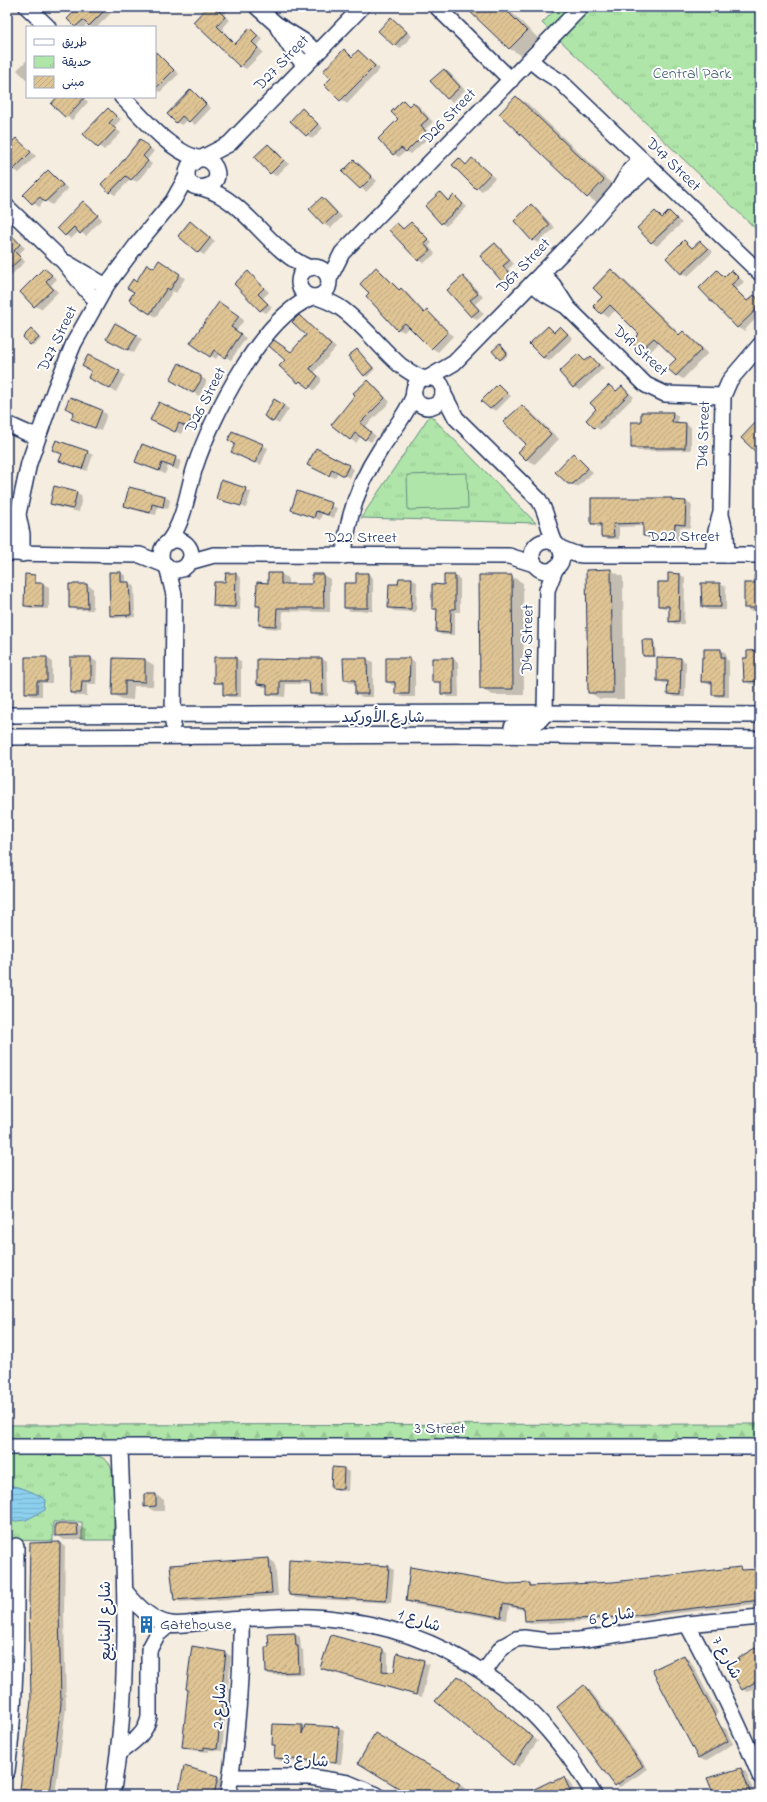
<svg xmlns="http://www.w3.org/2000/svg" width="767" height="1802" viewBox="0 0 767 1802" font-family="'Indie Flower','Playpen Sans Arabic',sans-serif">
	<defs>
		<pattern id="forest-firs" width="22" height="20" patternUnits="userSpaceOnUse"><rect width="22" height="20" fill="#afe5a8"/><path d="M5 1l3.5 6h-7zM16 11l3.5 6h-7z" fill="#96c593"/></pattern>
		<pattern id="park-tufts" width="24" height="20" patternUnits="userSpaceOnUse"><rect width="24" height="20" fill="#afe5a8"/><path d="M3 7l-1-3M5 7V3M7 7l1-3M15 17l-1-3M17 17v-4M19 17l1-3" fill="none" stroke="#96c593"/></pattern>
		<pattern id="water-rules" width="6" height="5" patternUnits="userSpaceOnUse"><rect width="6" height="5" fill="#8cd0ee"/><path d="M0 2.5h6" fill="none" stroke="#78b3ce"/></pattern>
		<pattern id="building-hatch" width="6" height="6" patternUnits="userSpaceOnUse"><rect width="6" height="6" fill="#dfc494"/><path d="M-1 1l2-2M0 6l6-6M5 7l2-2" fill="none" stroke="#bfa982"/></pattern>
	</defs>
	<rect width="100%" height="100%" fill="#f5eddf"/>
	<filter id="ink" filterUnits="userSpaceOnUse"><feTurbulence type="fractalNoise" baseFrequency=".025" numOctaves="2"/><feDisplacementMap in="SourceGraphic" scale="8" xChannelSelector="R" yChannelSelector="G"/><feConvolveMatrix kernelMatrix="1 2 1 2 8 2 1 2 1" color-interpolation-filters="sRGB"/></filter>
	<g filter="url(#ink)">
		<!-- forest -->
		<polygon fill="url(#forest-firs)" stroke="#658a83" points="760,1424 760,1447 7,1447 7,1425"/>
		<!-- park -->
		<g fill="url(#park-tufts)" stroke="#658a83">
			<polygon points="550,7 760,7 760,233 542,23 554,11"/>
			<polygon points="430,415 536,523 361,518"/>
			<path d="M7,1454L86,1455C95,1455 105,1456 110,1465C115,1474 114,1526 114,1540H82V1522H53V1541L7,1540Z"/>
		</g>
		<!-- pitch -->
		<polygon fill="#afe5a8" stroke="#658a83" points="467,473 468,508 408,510 407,475"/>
		<!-- water -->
		<path fill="url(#water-rules)" stroke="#5f90b4" d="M7,1485C21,1487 35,1492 46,1500L45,1510L26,1520L7,1522Z"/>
		<!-- shadow -->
		<g fill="#0003">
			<polygon points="80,7 109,7 113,11 97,27 92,27 87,23 84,27 77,27 76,26"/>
			<polygon points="208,7 231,7 224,15 230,20 222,29 236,44 250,29 263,39 257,46 263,52 246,69 241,66 194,22"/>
			<polygon points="466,7 506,7 538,38 521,55 510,49"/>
			<polygon points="391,18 412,36 400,49 379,31"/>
			<polygon points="7,35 11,39 7,43"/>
			<polygon points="344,51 353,57 359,51 380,69 347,104 325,85 332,78"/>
			<polygon points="160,57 179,74 160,92 155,89 155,62"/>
			<polygon points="27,60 27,80 17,70"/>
			<polygon points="444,70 450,73 465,90 453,102 447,99"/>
			<polygon points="191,90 211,108 195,125 188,119 182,125 176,122"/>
			<polygon points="58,97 82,97 88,102 72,120 67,117"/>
			<polygon points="516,97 528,104 615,187 599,204 588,197"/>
			<polygon points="403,101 410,106 414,103 419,106 433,122 425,129 431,135 411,154 406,151 399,157 394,154"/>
			<polygon points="108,109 121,119 114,127 121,133 104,150 85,134"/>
			<polygon points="302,110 323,128 312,139 291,121"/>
			<polygon points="16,139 36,156 19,173 12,168 7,173 7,148"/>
			<polygon points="140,140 154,151 147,160 152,164 137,182 131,179 115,195 110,192"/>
			<polygon points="268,145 274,148 289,164 276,176 271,173"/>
			<polygon points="459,159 467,165 472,159 495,178 482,191 477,188"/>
			<polygon points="355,161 360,164 377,181 366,192 361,188 344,172"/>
			<polygon points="48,172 54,175 68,189 52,205 45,200 39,207 25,195"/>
			<polygon points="440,193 450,201 455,196 467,207 446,226 441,223"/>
			<polygon points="322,198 328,202 342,217 331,228 325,225 311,209"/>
			<polygon points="83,202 102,219 86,236 79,231 71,239 66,235"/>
			<polygon points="532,206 537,209 555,228 538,243 533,240 515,221"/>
			<polygon points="655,212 663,218 669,212 682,223 657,246 651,242"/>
			<polygon points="190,222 215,241 204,255 199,252"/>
			<polygon points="412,223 417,226 432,243 429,246 435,254 424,263 419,260 397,224 405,229"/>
			<polygon points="12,236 25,248 19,254 25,262 8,278 7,241"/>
			<polygon points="684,241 693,248 700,242 713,252 688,276 682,273 667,258"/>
			<polygon points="495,244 500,247 514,264 508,269 517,280 510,286 505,283"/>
			<polygon points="159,262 185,278 176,293 173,291 156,317 150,313 135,292 137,283 154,269"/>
			<polygon points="44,269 57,279 51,285 58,292 41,309 35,306"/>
			<polygon points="377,269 382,272 400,290 407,293 425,313 427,312 432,315 453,336 438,352 432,348 410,326 404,332 398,329 371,293"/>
			<polygon points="611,270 618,274 681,335 683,332 690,336 708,353 683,379 676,375 677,359 660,342 648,354 633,342 641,334 616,310 608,317 602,313 603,297"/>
			<polygon points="717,271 725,277 731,272 737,275 744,282 736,289 749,302 754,296 760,300 760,314 744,331 738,328 700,288"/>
			<polygon points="248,273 253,276 269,292 263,298 272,307 266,313 261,310"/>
			<polygon points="463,277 469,281 483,297 475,304 484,314 477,320 472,316 449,290"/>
			<polygon points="225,307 244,320 236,331 246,338 231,360 220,353 216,359 192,343"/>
			<polygon points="300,316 336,348 316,370 315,373 321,378 321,382 314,390 305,384 304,385 299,382 291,352 307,335"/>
			<polygon points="115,324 142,339 134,353 107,338"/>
			<polygon points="548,327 555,332 560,327 573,338 549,361 543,358"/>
			<polygon points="31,330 41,339 34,346 24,337"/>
			<polygon points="500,345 509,354 503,360 500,359"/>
			<polygon points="357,350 375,369 367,377 350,356"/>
			<polygon points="578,355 586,361 591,357 604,368 580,390 574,387 560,372"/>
			<polygon points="180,364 206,380 206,383 199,396 171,379"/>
			<polygon points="119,372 125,375 116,392 94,381"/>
			<polygon points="368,381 373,384 390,402 365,427 376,436 371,442 361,436 356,443 350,439"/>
			<polygon points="498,385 511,396 496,411 490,408"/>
			<polygon points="609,386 617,392 622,387 634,397 600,430 595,427 598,409"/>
			<polygon points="70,398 107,414 101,431 72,419 75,412 66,408"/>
			<polygon points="280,403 289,409 279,424 273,421"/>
			<polygon points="522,406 530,411 559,439 535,464 526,459 527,444"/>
			<polygon points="672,413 678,416 678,424 685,424 691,427 691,450 638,451 632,447 642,423"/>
			<polygon points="192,418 197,422 193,430 185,426 181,434 157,423"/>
			<polygon points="236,444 262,445 268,448 261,465 238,455"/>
			<polygon points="143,446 181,461 178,470 168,466 165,474 137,462"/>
			<polygon points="53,450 87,452 93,455 87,471 60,460 62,454"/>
			<polygon points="316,450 354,469 350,478 338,472 335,478 314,468"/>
			<polygon points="573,455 593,472 578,487 569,483"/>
			<polygon points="222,482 251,492 246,508 217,498"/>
			<polygon points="130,488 165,497 170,500 168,509 158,506 156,515 131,509 126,506"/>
			<polygon points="76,493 82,496 79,512 57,507 51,504"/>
			<polygon points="298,493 337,508 334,518 322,514 320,520 292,509"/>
			<polygon points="672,499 675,501 686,502 692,505 690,528 680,527 679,540 649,539 644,535 644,526 619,527 619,539 607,539 602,536 602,527 598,527 592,523"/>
			<polygon points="611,570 623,577 624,699 600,699 589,692 587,571"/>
			<polygon points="121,573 126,576 126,583 134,585 135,617 116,618 111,615"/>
			<polygon points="236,574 241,578 240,610 219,609 214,606 226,583"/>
			<polygon points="269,574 281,574 288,578 288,585 313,585 313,575 323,575 330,579 330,612 283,611 282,629 267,628 260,624 261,608 257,606 269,584"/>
			<polygon points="368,574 373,578 373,611 350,611 345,608 357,584"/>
			<polygon points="669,574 680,575 685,577 684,624 675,624 670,621 670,609 664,608 659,606 669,584"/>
			<polygon points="753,575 760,575 760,611 750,611 745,607 753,584"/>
			<polygon points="455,576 460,579 460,612 455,612 455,635 442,635 437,632 438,611 433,608 445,586"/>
			<polygon points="511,576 523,583 524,695 493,695 481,689"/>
			<polygon points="411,579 417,582 416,612 394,611 389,608 399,585"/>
			<polygon points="26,584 43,584 49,587 49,609 32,609 26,606"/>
			<polygon points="702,584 720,584 726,587 726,610 708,610 703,607"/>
			<polygon points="70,585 87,585 93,588 93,610 76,610 70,607"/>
			<polygon points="653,641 655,643 656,657 646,657 644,655"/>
			<polygon points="705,650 721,650 726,653 726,659 729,661 729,697 718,697 713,694 713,684 707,684 702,681"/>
			<polygon points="760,651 760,697 755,694 755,684 750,684 745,681 748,659"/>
			<polygon points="46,658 52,661 52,683 42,683 42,696 32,696 26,693"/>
			<polygon points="91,658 97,662 96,684 87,684 87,696 76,696 71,692"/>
			<polygon points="236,658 241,662 241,697 229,697 224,694 224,685 215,682"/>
			<polygon points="114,659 145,660 154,665 153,686 134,686 133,700 122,699 113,694"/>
			<polygon points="322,659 327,662 328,696 316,696 311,693 310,684 286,684 285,697 273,696 268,693 268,687 263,687 258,684 300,661"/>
			<polygon points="367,659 373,662 373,697 361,697 356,694 356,683 350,683 345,680"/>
			<polygon points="409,659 415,662 415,697 402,697 396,693 396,685 392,685 387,682"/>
			<polygon points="453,659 458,662 459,697 447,697 442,693 442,684 433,681"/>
			<polygon points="681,659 686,662 685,697 674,697 668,694 669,684 663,683 658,680"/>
			<polygon points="7,660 10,662 9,683 7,683"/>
			<polygon points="344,1469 349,1472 348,1491 338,1491 332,1488"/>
			<polygon points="156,1495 164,1500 164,1511 154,1511 145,1506"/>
			<polygon points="56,1525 77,1525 86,1530 86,1540 64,1540 56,1535"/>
			<polygon points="60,1543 65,1547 64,1613 66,1708 55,1795 20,1795 32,1701"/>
			<polygon points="269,1559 275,1563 278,1596 181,1602 175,1599 171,1566"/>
			<polygon points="388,1567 394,1570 391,1603 296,1598 290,1595"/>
			<polygon points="740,1568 744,1571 760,1570 760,1606 756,1604 627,1619 531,1624 526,1620 525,1610 509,1607 507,1620 412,1604 407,1601 508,1585 530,1584 534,1587 613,1583"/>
			<polygon points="295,1634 300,1637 301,1649 303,1650 304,1674 273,1675 267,1672 270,1648"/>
			<polygon points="383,1650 388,1654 388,1673 395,1674 423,1662 429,1665 422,1697 327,1671 321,1668"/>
			<polygon points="760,1650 760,1688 757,1687 748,1692 742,1689 741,1660"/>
			<polygon points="225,1653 231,1656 222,1751 209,1750 209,1752 189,1750 183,1747"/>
			<polygon points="684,1656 690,1660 718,1713 711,1717 716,1728 720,1726 726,1729 733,1744 705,1761 699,1758 654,1670"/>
			<polygon points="458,1677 538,1741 519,1767 513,1764"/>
			<polygon points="584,1686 590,1690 648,1769 620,1787 614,1784"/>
			<polygon points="760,1709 760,1726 753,1713"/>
			<polygon points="302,1726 305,1728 306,1726 339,1728 345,1731 341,1764 280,1761 275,1758 276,1746 273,1745"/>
			<polygon points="375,1734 465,1788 460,1795 413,1795"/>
			<polygon points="741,1769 746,1772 755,1795 715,1795"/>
			<polygon points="218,1777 223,1780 220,1795 179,1795"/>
			<polygon points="563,1778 569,1781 576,1795 535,1795"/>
		</g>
		<!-- building -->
		<g fill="url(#building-hatch)" stroke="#1b2f5e">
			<polygon points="79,7 108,7 89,26 83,20 75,27 67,19"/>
			<polygon points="207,7 215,7 225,17 217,26 235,44 250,28 258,36 252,42 258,48 240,67 193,22"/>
			<polygon points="465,7 503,7 527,31 509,49"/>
			<polygon points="391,17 407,32 394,46 378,31"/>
			<polygon points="344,49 352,57 358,50 375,66 340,101 324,85 331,78 323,71"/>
			<polygon points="155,51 174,70 155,89"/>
			<polygon points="444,69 460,87 447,99 430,81"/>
			<polygon points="191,89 206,104 189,122 182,116 176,123 167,114"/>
			<polygon points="516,96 604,180 587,198 499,114"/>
			<polygon points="57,97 85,97 66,118 51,104"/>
			<polygon points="403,100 409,106 413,102 428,119 421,125 426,132 406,152 401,148 393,155 378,139 398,119 391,112"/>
			<polygon points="108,108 116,116 109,123 116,129 98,148 83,134"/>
			<polygon points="302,108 318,124 306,136 290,121"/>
			<polygon points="16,138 31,152 13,170 7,164 7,147"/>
			<polygon points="140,139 150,148 143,156 148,161 131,180 126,176 109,193 101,184 117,168"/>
			<polygon points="268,144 284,160 270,174 254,157"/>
			<polygon points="459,158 466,165 472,158 490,174 476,189 452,165"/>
			<polygon points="354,160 372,177 360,189 342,172"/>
			<polygon points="48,170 63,185 45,202 40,197 32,204 23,195"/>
			<polygon points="440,192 448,201 454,195 463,204 441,224 425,206"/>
			<polygon points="322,197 337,213 324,225 309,209"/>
			<polygon points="83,201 98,215 80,234 74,227 65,236 57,228"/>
			<polygon points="531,204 550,225 532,241 514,221"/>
			<polygon points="655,211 662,218 669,211 677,219 651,243 637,228"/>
			<polygon points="190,221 210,238 198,253 178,236"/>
			<polygon points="411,222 428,239 424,243 430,251 418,261 389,230 397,223 403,229"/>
			<polygon points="7,230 20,244 14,251 21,258 7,271"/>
			<polygon points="684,240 692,248 700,241 708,249 681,274 666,258"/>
			<polygon points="495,243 510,260 503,266 512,277 504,284 480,256"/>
			<polygon points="159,260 180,274 170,290 167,288 150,314 129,300 134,292 127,288 133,279 136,282 147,264 154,268"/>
			<polygon points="376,267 399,290 401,288 424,313 427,310 448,332 431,349 405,323 397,330 366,296 369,293 360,284"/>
			<polygon points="44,268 52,275 46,281 53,289 34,307 20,292"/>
			<polygon points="611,269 679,335 683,331 702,349 676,376 667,368 676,359 654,338 640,351 631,342 639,334 610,305 601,314 593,306 602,297 593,288"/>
			<polygon points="717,270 724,277 731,270 739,278 731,285 747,301 754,295 760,301 760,306 737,328 699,288"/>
			<polygon points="248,271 264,288 258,294 268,304 260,311 234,284"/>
			<polygon points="463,276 478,294 470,300 479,310 471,317 447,290"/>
			<polygon points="219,302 239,316 231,327 241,334 225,358 214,350 210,357 190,343"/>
			<polygon points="299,315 331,345 311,367 310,369 318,376 309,388 300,381 298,383 279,366 285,360 269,346 274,340 291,352 306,335 292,322"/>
			<polygon points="115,323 137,335 128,350 106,339"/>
			<polygon points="548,326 554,332 560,326 568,334 543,358 529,344"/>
			<polygon points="31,329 39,338 30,345 23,337"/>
			<polygon points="500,344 507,353 500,360 492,351"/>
			<polygon points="357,349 373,368 364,376 348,356"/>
			<polygon points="578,354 585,361 591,356 599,365 573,388 559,372"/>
			<polygon points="88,355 120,371 110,389 88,378 91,371 82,366"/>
			<polygon points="179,363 201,376 201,380 193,393 170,380"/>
			<polygon points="368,380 385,398 360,423 371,432 365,440 355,433 350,440 331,425 355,395 353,393"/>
			<polygon points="498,384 507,393 490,409 481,401"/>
			<polygon points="609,385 616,391 622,386 629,394 594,428 586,420 596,409 590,403"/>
			<polygon points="70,397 102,410 95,428 71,419 74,412 65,408"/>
			<polygon points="274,399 284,405 273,422 264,416"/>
			<polygon points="159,402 192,418 187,427 179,423 175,432 150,420"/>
			<polygon points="522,405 551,434 526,460 518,452 526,444 503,422"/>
			<polygon points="641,412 673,412 672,422 686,423 685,448 631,448 631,422 641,422"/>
			<polygon points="760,418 760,456 741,438"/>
			<polygon points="232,431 263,444 255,463 231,452 235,444 228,440"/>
			<polygon points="56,440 88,451 82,469 59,461 62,454 52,450"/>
			<polygon points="142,444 176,457 173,467 162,463 159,471 135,462"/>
			<polygon points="316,448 349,465 344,476 332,469 329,476 307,465"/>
			<polygon points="573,453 588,468 573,484 568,484 555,472"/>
			<polygon points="221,480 246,488 241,506 216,499"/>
			<polygon points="54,486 77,492 73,509 50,504"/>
			<polygon points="129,487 165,496 163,507 152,504 150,513 124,506"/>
			<polygon points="297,491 332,503 328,515 316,511 314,518 291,510"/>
			<polygon points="591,498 672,498 672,500 686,501 685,525 675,524 674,537 643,536 643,523 613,524 614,537 601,537 601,524 591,524"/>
			<polygon points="611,569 613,693 588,693 586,570"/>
			<polygon points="109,572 121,572 121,582 129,582 131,615 110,616"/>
			<polygon points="226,573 236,573 235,607 213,606 214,582 225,582"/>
			<polygon points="268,573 281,573 281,584 312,584 312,574 323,574 324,608 277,608 276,626 259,625 260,606 256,606 257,582 268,583"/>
			<polygon points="356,573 368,573 368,608 344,608 344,583 356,583"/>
			<polygon points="668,573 680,574 679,621 669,622 669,606 658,606 658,582 668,582"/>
			<polygon points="25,574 35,575 35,583 43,583 43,607 24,606"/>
			<polygon points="444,575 455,575 455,609 451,609 450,633 436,632 437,609 432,609 432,584 444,585"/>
			<polygon points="479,575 512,575 513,689 480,689"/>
			<polygon points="399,578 412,578 411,609 388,608 389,584 398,584"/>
			<polygon points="701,583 720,583 721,607 702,607"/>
			<rect x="744" y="583" width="16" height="25"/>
			<polygon points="69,584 87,584 88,608 69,608"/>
			<polygon points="642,640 653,640 654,656 643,656"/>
			<polygon points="704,649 721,649 721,657 724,657 724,695 712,695 712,682 701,682 702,657 704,657"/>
			<polygon points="760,650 760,681 744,682 743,658 747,658 747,651"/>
			<polygon points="25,657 47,657 47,681 37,681 37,693 25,693"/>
			<polygon points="70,657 91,657 91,681 82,681 81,693 70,693"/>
			<polygon points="214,657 236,657 236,695 223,695 223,683 214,683"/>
			<polygon points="657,657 681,658 680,695 667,694 668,681 657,681"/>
			<polygon points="113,658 145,659 145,682 125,681 125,695 112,695"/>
			<polygon points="299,658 322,658 323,694 310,694 309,681 280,681 280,694 267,694 267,685 257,684 257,659 299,660"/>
			<polygon points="343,658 367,658 368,694 355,694 355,680 344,680"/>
			<polygon points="386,658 410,658 409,694 395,694 395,682 386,682"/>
			<polygon points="432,658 453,658 453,694 441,694 441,682 432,682"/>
			<polygon points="332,1467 344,1468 343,1489 331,1488"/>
			<polygon points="144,1494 156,1494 156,1506 144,1507"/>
			<polygon points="55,1524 77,1524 78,1535 55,1536"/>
			<polygon points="60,1542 59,1610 61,1704 50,1794 20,1789 31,1701 29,1596 30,1543"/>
			<polygon points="269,1558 272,1593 174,1600 170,1565"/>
			<polygon points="289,1560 389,1566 386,1601 289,1595 289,1592 288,1592"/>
			<polygon points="410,1567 508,1584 530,1583 530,1586 613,1582 740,1567 741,1570 760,1569 760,1600 621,1617 525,1621 524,1608 503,1604 501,1617 406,1601"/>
			<polygon points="295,1633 296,1646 298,1646 299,1672 266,1673 265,1647 269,1647 268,1634"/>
			<polygon points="331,1635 383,1649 382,1671 394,1672 397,1653 424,1661 416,1695 320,1668"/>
			<polygon points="760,1645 760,1679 742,1690 728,1666 739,1660 738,1658"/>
			<polygon points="192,1646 226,1652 222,1687 224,1687 217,1749 204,1747 204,1750 182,1747 188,1690 186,1689"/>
			<polygon points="684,1655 728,1741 698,1758 652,1670"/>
			<polygon points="458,1676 533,1737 513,1765 435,1701"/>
			<polygon points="584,1685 643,1766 615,1786 557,1707"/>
			<polygon points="273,1724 302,1725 302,1734 305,1725 339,1727 336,1762 274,1758 275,1745 272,1745"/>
			<polygon points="375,1733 460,1784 454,1795 410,1795 358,1763"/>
			<polygon points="184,1766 218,1776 214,1795 178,1795"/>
			<polygon points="741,1768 751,1795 714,1795 707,1778"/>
			<polygon points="564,1777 572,1795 522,1795 551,1781 552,1782"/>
		</g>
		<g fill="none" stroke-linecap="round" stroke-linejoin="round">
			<defs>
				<g id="minor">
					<polyline points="27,7 48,27"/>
					<polyline points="257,7 276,24 305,42 317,53"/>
					<polyline points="437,7 511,80"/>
					<polyline points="278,28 294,53 305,65"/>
					<polyline points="530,60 542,70 561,82 760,273"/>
					<path d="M122,97C143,117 173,156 203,159C208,159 213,163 215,167C227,193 176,196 189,166L198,159"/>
					<polyline points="202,158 229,144 362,7"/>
					<path d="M203,188C248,201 267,251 310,268"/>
					<polyline points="619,190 635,180 649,167"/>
					<polyline points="7,207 64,262 87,291 97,301"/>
					<polyline points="67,263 106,286"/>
					<circle cx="314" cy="282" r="15"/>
					<polyline points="542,273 553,285 568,308 646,385 665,394 723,396"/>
					<polyline points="329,279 342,253 581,7"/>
					<polyline points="532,283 545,294 564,305"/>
					<path d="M317,297C325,300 334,303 342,309C364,325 380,348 401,366C407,370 415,376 422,378C429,379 434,376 439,382C446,389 444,401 435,405C417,414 404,388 423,378"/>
					<polyline points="430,377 454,363 587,227 617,192 630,170 641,159"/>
					<path d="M443,393L456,418L539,500C548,514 548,529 555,543"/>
					<polyline points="7,424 27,433 38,435"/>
					<polyline points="18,515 22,534 22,554"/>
					<circle cx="176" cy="555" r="15"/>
					<path d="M169,541C185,520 187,492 195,467C211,418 262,316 313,297"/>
					<circle cx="547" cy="556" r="15"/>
					<polyline points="560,548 575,554 583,555 760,555"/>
					<polyline points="7,550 10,534 18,514 29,463 55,389 74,343 106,286 138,243 173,201 187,176"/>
					<polyline points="7,553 140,555 165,565"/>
					<polyline points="713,555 715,535 720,516"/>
					<polyline points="727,555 726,535 721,515 723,396 730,380 760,345"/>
					<path d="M344,556C347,518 359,482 380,450C392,431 406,416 414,395"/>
					<polyline points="189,562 214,555 509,556 534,564"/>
					<polyline points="167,566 174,595 173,724"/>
					<polyline points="7,715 545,713 760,715"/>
					<path d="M512,727C526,726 538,727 545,713L547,590L556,567"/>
					<polyline points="7,737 479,735 760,739"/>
					<polyline points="7,1447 760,1447"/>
					<path d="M125,1591C136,1605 152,1621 170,1624C181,1626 200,1622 212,1621C250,1619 289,1614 327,1618C446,1629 535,1693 594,1795"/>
					<path d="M687,1624C714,1674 739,1723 760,1776"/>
					<polyline points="484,1672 502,1647 516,1639 524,1638 547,1641 579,1640 687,1624 760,1617"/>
					<path d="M120,1752C133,1742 146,1734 149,1717V1650L157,1635L170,1624"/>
					<path d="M7,1771C17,1696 16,1621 16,1546"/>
					<polyline points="231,1777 310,1777 348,1783 377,1795"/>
					<path d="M112,1795C132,1680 124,1563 120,1447"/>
					<path d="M228,1795C237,1737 242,1678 241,1619"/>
				</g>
			</defs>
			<!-- minor casing -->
			<use href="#minor" stroke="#1b2f5e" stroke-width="18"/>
			<!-- minor -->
			<use href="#minor" stroke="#fff" stroke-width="15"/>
		</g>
	</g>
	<!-- icons -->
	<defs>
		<symbol id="building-bare" viewBox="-9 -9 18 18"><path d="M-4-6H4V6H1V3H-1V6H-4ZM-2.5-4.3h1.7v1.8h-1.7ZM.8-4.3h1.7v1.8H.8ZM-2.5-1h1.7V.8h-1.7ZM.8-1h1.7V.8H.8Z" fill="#1f6fb2" stroke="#fff" stroke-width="2.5" paint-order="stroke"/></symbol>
	</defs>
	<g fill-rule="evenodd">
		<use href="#building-bare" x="134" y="1612" width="25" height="25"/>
	</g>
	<g text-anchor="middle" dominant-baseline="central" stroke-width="4" stroke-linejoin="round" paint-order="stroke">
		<!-- street labels -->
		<g font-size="16" fill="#1b2f5e" stroke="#fff">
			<text transform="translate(282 63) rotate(-46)">D27 Street</text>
			<text transform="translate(449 117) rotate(-46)">D26 Street</text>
			<text transform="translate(673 165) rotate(44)">D47 Street</text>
			<text transform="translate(524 266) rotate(-46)">D67 Street</text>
			<text transform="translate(58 339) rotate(-64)">D27 Street</text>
			<text transform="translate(640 351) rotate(42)">D49 Street</text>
			<text transform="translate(206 400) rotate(-63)">D26 Street</text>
			<text transform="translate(704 435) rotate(-88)">D48 Street</text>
			<text x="684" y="537">D22 Street</text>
			<text x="361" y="538">D22 Street</text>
			<text transform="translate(528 639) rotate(-89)">D40 Street</text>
			<text x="383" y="718">شارع الأوركيد</text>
			<text x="440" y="1429">3 Street</text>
			<text transform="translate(612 1617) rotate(-9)">شارع 6</text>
			<text transform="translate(106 1621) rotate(-90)">شارع الينابيع</text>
			<text transform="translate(419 1621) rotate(18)">شارع 1</text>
			<text transform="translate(726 1658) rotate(62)">شارع 7</text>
			<text transform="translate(220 1706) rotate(-86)">شارع 2</text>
			<text transform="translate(306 1761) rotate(4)">شارع 3</text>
		</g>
		<!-- park labels -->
		<g font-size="16" fill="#405c70" stroke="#fff">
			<text x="692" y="74">Central Park</text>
		</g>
		<!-- poi labels -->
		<g font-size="16" fill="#1b2f5e" stroke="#fff" text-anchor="start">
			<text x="160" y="1625">Gatehouse</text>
		</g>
	</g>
	<!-- margin -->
	<rect width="767" height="1802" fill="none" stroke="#fff" stroke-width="24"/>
	<rect x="12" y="12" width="743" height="1778" fill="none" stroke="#1b2f5e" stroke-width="1.5" filter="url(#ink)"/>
	<!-- legend -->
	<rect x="26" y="26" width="130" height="72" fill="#ffffff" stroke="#a4acbf"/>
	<rect x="34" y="39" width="20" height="6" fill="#ffffff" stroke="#a4acbf"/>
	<text x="62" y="46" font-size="12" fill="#1b2f5e">طريق</text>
	<rect x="34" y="56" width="20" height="12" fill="url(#park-tufts)" stroke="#a4acbf"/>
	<text x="62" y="66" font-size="12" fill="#1b2f5e">حديقة</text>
	<rect x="34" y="76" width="20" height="12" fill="url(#building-hatch)" stroke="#a4acbf"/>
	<text x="62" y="86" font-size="12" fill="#1b2f5e">مبنى</text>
</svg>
